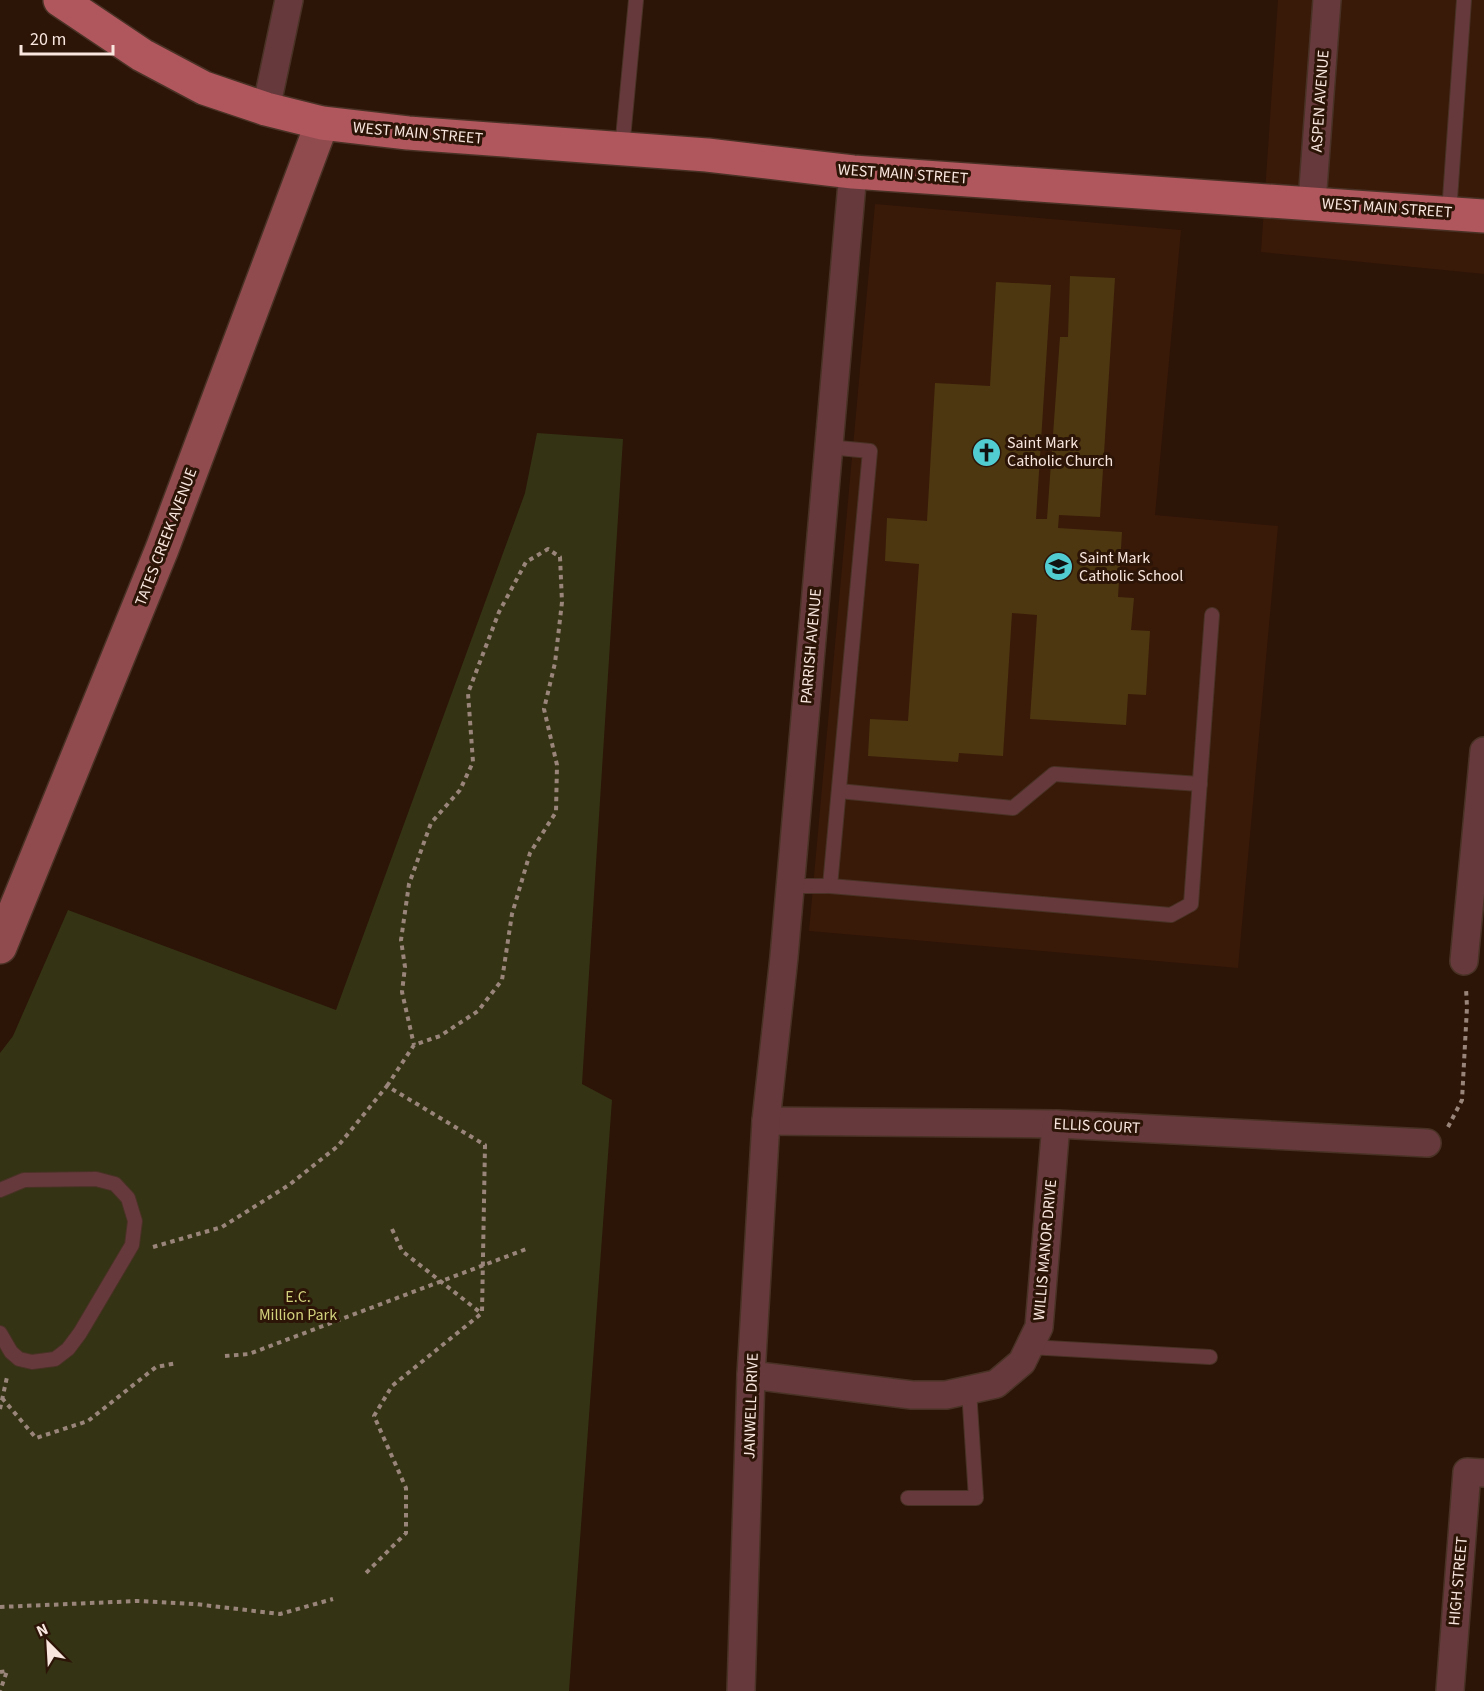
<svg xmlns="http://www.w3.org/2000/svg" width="1484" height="1691" viewBox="0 0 1484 1691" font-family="'Source Sans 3',sans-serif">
	<rect width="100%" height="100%" fill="#2c1407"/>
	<!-- built -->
	<g fill="#391a09">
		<polygon points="1278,0 1484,0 1484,274 1261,252"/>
		<polygon points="875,204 1181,230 1155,515 1278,526 1238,968 809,931"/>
	</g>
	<!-- green -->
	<polygon fill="#343314" points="537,433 623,439 582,1084 612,1100 569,1691 0,1691 0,1053 13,1036 68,910 336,1010 525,493"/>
	<!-- building -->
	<polygon fill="#4d3710" points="1070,276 1115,278 1100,517 1059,515 1058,528 1122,532 1118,597 1134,598 1131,630 1150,631 1146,695 1128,694 1126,725 1030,719 1037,615 1012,613 1003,756 959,753 958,762 868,756 870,719 908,721 919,564 885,561 887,518 927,521 935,383 990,386 996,282 1051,285 1036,519 1047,519 1060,337 1068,337"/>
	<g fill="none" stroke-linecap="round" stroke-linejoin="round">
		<defs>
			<g id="lane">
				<polyline points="622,149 636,0"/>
				<polyline points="1449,213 1464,0"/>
				<polyline points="839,791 1013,808 1054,774 1200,784"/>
				<polyline points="790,886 830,886 870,451 828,447"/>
				<polyline points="830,886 1171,915 1191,904 1212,615"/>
				<polyline points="0,1190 24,1180 96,1179 115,1184 128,1198 135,1221 132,1245 80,1333 68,1349 55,1359 32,1362 19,1359 11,1352 0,1333"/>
				<polyline points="1029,1347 1210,1357"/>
				<polyline points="908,1498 976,1498 969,1390"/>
			</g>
			<g id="street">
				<polyline points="266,109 289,0"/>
				<polyline points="1312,202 1327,0"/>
				<polyline points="1464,961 1484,751"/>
				<polyline points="766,1121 1056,1124 1427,1143"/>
				<polyline points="751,1375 912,1395 946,1395 996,1384 1022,1362 1039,1327 1056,1124"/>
				<polyline points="741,1691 751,1375 766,1121 784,957 853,172"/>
				<polyline points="1450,1691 1467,1472 1484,1473"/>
			</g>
			<polyline id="secondary" points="0,947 162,549 322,123"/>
			<polyline id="primary" points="60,0 142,55 204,88 266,109 322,123 408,133 707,155 853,172 1484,216"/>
		</defs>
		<!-- lane casing -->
		<use href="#lane" stroke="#493225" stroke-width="16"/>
		<!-- street casing -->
		<use href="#street" stroke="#493225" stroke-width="30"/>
		<!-- secondary casing -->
		<use href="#secondary" stroke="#493225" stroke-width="36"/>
		<!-- primary casing -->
		<use href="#primary" stroke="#493225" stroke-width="36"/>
		<!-- path -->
		<g stroke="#9a857b" stroke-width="4" stroke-dasharray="4.5 4.5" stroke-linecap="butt">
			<polyline points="387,1086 414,1045 440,1036 478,1011 502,980 512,914 530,853 556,812 557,765 544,709 555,663 562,602 560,557 548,549 526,562 499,612 468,693 473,762 460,790 431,823 409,884 401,940 405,967 402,992 414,1045"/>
			<polyline points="1448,1127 1462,1100 1467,1007 1466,988"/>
			<polyline points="392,1229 402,1251 481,1313"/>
			<polyline points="153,1247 222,1227 289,1185 338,1146 387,1086 485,1145 482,1313 392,1386 374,1416 406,1488 406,1533 365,1574"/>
			<polyline points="225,1356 249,1354 529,1248"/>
			<polyline points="2,1398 36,1438 88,1421 156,1367 177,1363"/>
			<polyline points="0,1409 7,1377"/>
			<polyline points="0,1607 137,1601 195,1604 280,1614 333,1599"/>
			<polyline points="0,1672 7,1671 0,1691"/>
		</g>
		<!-- lane -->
		<use href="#lane" stroke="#663a3c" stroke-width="14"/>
		<!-- street -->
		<use href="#street" stroke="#663a3c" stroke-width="27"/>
		<!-- secondary -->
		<use href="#secondary" stroke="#904b4f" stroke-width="33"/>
		<!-- primary -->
		<use href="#primary" stroke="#b0575d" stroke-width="33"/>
	</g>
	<!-- icons -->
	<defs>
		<symbol id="church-disc" viewBox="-11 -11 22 22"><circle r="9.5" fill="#51ccd1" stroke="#2c1407"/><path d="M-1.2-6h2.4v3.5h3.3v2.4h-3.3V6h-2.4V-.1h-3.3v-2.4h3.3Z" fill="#111"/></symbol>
		<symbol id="school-disc" viewBox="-11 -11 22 22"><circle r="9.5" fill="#51ccd1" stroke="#2c1407"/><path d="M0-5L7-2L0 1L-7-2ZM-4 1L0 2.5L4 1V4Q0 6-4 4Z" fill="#111"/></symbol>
	</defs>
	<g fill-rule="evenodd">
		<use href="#church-disc" x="970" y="436" width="33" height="33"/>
		<use href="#school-disc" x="1042" y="550" width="33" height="33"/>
	</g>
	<g text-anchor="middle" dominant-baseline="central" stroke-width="6" stroke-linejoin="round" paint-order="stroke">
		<!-- street labels -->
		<g font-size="16" fill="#f9e7df" stroke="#2c1407">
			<text transform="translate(1320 101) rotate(-86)">ASPEN AVENUE</text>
			<text transform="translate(418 133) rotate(5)">WEST MAIN STREET</text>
			<text transform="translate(903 174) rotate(4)">WEST MAIN STREET</text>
			<text transform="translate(1387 208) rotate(4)">WEST MAIN STREET</text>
			<text transform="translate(166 537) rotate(-69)">TATES CREEK AVENUE</text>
			<text transform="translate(811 646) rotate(-85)">PARRISH AVENUE</text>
			<text transform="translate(1097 1126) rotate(3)">ELLIS COURT</text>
			<text transform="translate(1045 1250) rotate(-85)">WILLIS MANOR DRIVE</text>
			<text transform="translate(751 1406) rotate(-88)">JANWELL DRIVE</text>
			<text transform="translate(1458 1581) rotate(-85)">HIGH STREET</text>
		</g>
		<!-- poi labels -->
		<g font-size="16" fill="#f9e7df" stroke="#2c1407" text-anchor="start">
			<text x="1007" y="443">Saint Mark<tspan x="1007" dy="18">Catholic Church</tspan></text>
			<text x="1079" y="558">Saint Mark<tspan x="1079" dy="18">Catholic School</tspan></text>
		</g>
		<!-- park labels -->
		<g font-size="16" fill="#d2d17c" stroke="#2c1407">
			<text x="298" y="1297">E.C.<tspan x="298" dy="18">Million Park</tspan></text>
		</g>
	</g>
	<!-- north arrow -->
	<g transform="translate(48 1643) rotate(336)" stroke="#2c1407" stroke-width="4.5" paint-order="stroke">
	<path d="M0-4.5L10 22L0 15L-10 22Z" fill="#f9e7df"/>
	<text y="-9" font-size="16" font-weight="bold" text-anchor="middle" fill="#f9e7df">N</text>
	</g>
	<!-- scale -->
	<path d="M21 45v9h92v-9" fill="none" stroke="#f9e7df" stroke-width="3"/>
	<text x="30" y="45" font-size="18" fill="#f9e7df" stroke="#2c1407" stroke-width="4.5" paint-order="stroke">20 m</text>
</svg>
